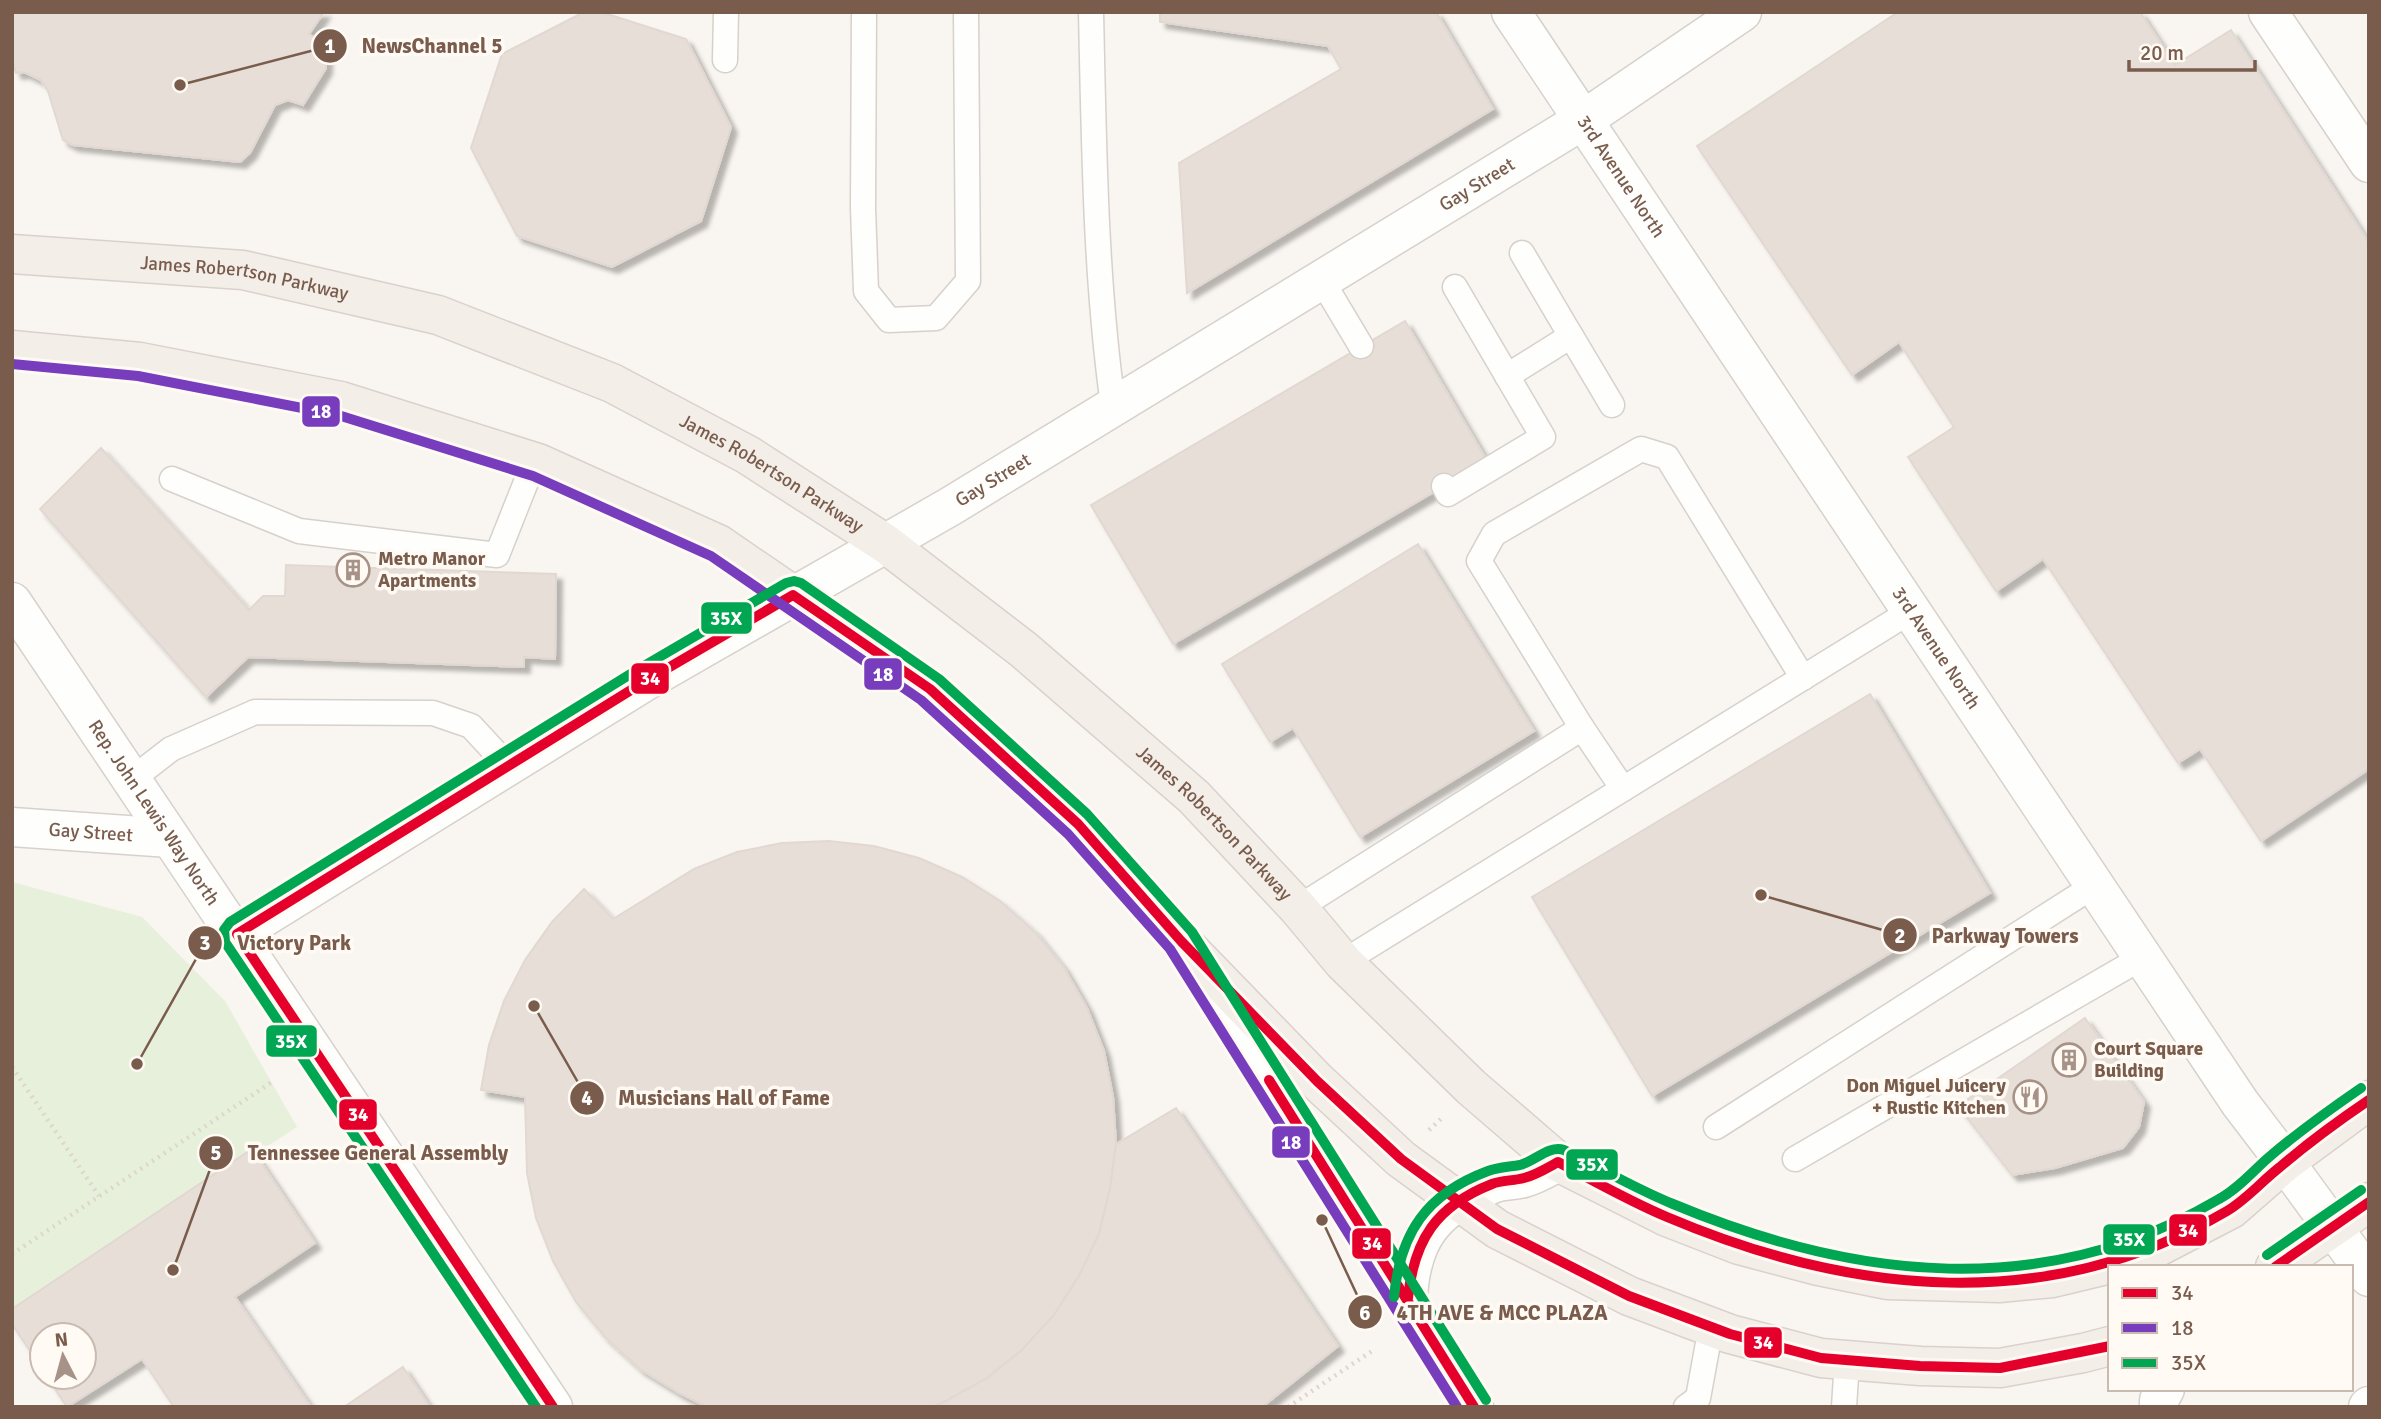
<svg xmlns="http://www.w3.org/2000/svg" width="2381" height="1419" viewBox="0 0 2381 1419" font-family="Signika,sans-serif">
	<defs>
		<filter id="shadow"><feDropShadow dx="6" dy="6" stdDeviation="2" flood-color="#0004"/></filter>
	</defs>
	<rect width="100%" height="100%" fill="#f9f5f0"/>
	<!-- green -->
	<polygon fill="#e7f0db" points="12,882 142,917 225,1001 297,1127 12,1312"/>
	<!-- building -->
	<g fill="#e6ded7" stroke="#e2d8d2" stroke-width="2" filter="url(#shadow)">
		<polygon points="12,12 324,12 309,34 320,42 326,56 326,68 303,105 288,100 275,105 250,153 240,162 73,145 63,140 48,91 41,80 24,72 16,73 12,60"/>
		<polygon points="584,12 601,12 686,39 731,127 701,221 612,267 517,236 471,148 502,54"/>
		<polygon points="1160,12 1436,12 1493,109 1187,293 1179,163 1341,69 1328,46 1160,22"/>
		<polygon points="1898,12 2140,12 2175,65 2231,30 2369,243 2369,769 2261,841 2200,749 2178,763 2043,559 1996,591 1908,457 1954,427 1899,342 1852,375 1697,146"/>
		<polygon points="1405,321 1487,461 1173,644 1091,505"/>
		<polygon points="101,448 249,610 263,596 285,596 286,565 556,574 555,659 524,657 524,667 248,657 206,697 40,509"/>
		<polygon points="1418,544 1534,731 1360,837 1293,728 1270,742 1222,664"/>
		<polygon points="1870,694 1990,893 1652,1096 1532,897"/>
		<polygon points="829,841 874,846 919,858 962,877 1000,901 1035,932 1064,968 1087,1008 1104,1051 1113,1097 1116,1144 1110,1189 1099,1234 1079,1276 1054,1315 1022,1350 987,1378 946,1401 932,1407 707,1407 679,1393 640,1369 605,1337 576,1302 553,1261 536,1218 527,1173 525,1097 481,1090 489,1045 504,1001 525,960 552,922 584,889 613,919 694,869 737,852 782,843"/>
		<polygon points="2085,1018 2144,1102 2139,1127 2123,1148 2055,1168 2012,1175 1958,1106"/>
		<polygon points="1176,1108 1338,1346 1262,1407 932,1407 946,1401 987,1378 1022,1350 1054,1315 1079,1276 1099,1234 1110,1189 1116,1144"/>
		<polygon points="252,1149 315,1243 235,1297 311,1407 174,1407 142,1359 67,1407 47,1377 84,1377 84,1335 42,1335 42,1369 12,1324 12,1309"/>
		<polygon points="403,1367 430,1407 344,1407"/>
	</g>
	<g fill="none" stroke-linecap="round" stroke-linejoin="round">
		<defs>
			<g id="service">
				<polyline points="864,12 863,208 866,291 889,320 936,318 968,281 966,12"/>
				<path d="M1091,12C1094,144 1095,275 1113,405"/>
				<polyline points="725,60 726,12"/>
				<polyline points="1522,253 1571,336"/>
				<polyline points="1321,279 1361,346"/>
				<polyline points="1507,376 1571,336 1612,405"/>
				<polyline points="172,479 299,531 497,555 534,462"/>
				<polyline points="1444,486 1448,494 1543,437 1455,287"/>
				<polyline points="131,780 171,749 255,712 433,713 471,726 508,766"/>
				<polyline points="1623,789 1582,728 1479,561 1494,534 1641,449 1667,457 1803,678"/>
				<polyline points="1298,908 1582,728"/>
				<polyline points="1343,962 1911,611"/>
				<polyline points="1716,1127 2095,885"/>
				<polyline points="1795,1159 2143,957"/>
				<polyline points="1686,1407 1698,1398 1711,1327"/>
				<polyline points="1844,1407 1847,1361"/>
			</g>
			<g id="minor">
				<path id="s1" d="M12,827L170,838"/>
				<path id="s2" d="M237,934L644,682L951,506L1583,120L1742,12"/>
			</g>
			<g id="tertiary">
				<path id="s3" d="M1511,12L2240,1103L2285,1162"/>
				<polyline points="2268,12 2369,163"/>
				<path id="s4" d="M12,602L553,1407"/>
				<polyline points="1203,976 1474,1407"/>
				<path d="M1408,1298C1411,1237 1435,1208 1492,1184C1502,1180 1513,1181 1524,1178C1535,1175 1547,1168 1558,1162"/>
				<polyline points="2159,1407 2159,1400 2165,1389"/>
			</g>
			<g id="secondary">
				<polyline points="2285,1162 2369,1277"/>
				<polyline points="2368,1407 2369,1406"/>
			</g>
			<g id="primary">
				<path id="s5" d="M12,254L243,270L438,315L612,383L748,455L886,544L1024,650L1194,797L1298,908L1343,962L1471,1087L1558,1162L1667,1217L1739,1245L1818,1266L1887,1280L1999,1283L2052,1278L2102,1266L2154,1249L2231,1209L2285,1162L2369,1100"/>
				<polyline points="12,350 140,362 341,401 538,463 718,544 930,689 1078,824 1181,941 1317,1081 1401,1159 1497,1229 1629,1296 1730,1334 1821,1358 1920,1366 2000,1368 2083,1353 2110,1346"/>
				<polyline points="2275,1267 2369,1202"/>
			</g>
		</defs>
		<!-- service casing -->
		<use href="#service" stroke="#d7d1cb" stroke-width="27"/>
		<!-- minor casing -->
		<use href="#minor" stroke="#d7d1cb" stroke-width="41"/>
		<!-- tertiary casing -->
		<use href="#tertiary" stroke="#d7d1cb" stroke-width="41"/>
		<!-- secondary casing -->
		<use href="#secondary" stroke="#d9d2cb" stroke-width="41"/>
		<!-- primary casing -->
		<use href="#primary" stroke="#dad1cc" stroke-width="41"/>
		<!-- path -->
		<g stroke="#dcd5d0" stroke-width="4.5" stroke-dasharray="2 5" stroke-linecap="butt">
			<polyline points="12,1067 99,1196"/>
			<polyline points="1429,1130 1443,1117"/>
			<polyline points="12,1254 272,1082"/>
			<polyline points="1288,1407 1372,1351"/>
		</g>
		<!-- service -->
		<use href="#service" stroke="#fefefd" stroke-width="24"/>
		<!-- minor -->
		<use href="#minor" stroke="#fefefd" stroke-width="38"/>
		<!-- tertiary -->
		<use href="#tertiary" stroke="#fefefd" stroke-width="38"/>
		<!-- secondary -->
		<use href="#secondary" stroke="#fefefd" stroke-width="38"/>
		<!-- primary -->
		<use href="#primary" stroke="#f3eee8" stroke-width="38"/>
		<defs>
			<g id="bus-1">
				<polyline points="1269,1080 1474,1407"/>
				<polyline points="2275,1267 2369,1202"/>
				<path d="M1408,1298C1414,1240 1436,1206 1492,1184C1502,1180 1513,1181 1524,1178C1536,1175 1547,1168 1558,1162C1594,1181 1629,1201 1667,1217C1851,1295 2048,1316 2227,1211C2247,1199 2262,1181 2280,1167C2308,1143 2338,1121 2369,1100"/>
				<polyline points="553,1407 237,934 644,682 793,595 930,689 1078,824 1181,941 1317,1081 1401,1159 1497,1229 1629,1296 1730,1334 1821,1358 1920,1366 2000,1368 2110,1346"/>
			</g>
			<polyline id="bus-2" points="12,364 138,376 338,415 533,476 711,556 921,700 1068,834 1170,949 1457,1407"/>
			<g id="bus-3">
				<polyline points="2267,1255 2361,1190"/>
				<path d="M1394,1297C1400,1233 1426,1194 1488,1171C1498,1167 1509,1167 1520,1165C1535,1161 1549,1145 1564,1150C1600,1168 1636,1189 1673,1204C1855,1280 2044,1302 2219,1199C2238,1189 2252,1172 2268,1158C2297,1133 2329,1110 2361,1088"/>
				<polyline points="536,1407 225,942 224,930 230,922 637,670 786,583 794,581 801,583 939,679 1087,814 1192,932 1486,1400"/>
			</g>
		</defs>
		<!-- bus-1 casing -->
		<use href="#bus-1" stroke="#fffaf3" stroke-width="16"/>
		<!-- bus-2 casing -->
		<use href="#bus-2" stroke="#fffaf3" stroke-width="16"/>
		<!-- bus-3 casing -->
		<use href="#bus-3" stroke="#fffaf3" stroke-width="16"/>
		<!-- bus-1 -->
		<use href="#bus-1" stroke="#e4002b" stroke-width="10"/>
		<!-- bus-2 -->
		<use href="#bus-2" stroke="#773dbd" stroke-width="10"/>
		<!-- bus-3 -->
		<use href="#bus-3" stroke="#00a651" stroke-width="10"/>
	</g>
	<!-- icons -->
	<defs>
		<symbol id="building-ring" viewBox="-11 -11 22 22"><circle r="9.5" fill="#fffaf3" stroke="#a69286" stroke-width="1.5"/><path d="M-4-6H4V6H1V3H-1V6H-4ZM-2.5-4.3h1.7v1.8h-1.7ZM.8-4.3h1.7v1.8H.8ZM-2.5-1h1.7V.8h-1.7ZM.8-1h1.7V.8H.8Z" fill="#a69286"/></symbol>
		<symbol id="restaurant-ring" viewBox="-11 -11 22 22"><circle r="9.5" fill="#fffaf3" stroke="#a69286" stroke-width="1.5"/><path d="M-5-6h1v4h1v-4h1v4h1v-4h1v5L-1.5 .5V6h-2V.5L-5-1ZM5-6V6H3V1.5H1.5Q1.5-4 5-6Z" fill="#a69286"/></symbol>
	</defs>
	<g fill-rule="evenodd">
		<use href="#building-ring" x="334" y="551" width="38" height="38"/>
		<use href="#building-ring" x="2050" y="1041" width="38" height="38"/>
		<use href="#restaurant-ring" x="2011" y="1078" width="38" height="38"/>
	</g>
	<g text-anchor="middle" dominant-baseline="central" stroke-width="7" stroke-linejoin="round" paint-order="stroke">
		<!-- street labels -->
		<g font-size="19" fill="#7a5c4d" stroke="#fffaf3">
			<text stroke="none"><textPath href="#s3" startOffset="198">3rd Avenue North</textPath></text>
			<text stroke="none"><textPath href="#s2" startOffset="1449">Gay Street</textPath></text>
			<text stroke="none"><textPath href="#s5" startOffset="234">James Robertson Parkway</textPath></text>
			<text stroke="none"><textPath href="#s5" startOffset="802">James Robertson Parkway</textPath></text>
			<text stroke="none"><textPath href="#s2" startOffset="882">Gay Street</textPath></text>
			<text stroke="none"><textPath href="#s3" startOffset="765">3rd Avenue North</textPath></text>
			<text stroke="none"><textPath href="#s4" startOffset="254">Rep. John Lewis Way North</textPath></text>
			<text stroke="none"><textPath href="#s5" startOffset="1368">James Robertson Parkway</textPath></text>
			<text stroke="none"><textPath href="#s1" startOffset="79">Gay Street</textPath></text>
		</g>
		<!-- poi labels -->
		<g font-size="19" font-weight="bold" fill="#7a5c4d" stroke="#fffaf3" text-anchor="start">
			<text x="378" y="559">Metro Manor<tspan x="378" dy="22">Apartments</tspan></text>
			<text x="2094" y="1049">Court Square<tspan x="2094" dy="22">Building</tspan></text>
			<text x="2006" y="1086" text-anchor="end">Don Miguel Juicery<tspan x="2006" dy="22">+ Rustic Kitchen</tspan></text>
		</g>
	</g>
	<!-- callouts -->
	<path fill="none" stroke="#7a5c4d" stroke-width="2.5" d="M180 85L330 46M1761 895L1900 935M137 1064L205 943M534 1006L587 1098M173 1270L216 1153M1322 1220L1365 1312"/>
	<g fill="#7a5c4d" stroke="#fffaf3" stroke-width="2.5">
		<circle cx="180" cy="85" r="7"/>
		<circle cx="1761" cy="895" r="7"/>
		<circle cx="137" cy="1064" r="7"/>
		<circle cx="534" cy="1006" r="7"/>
		<circle cx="173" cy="1270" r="7"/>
		<circle cx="1322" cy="1220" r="7"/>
		<circle cx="330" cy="46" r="18"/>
		<circle cx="1900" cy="935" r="18"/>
		<circle cx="205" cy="943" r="18"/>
		<circle cx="587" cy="1098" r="18"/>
		<circle cx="216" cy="1153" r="18"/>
		<circle cx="1365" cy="1312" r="18"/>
	</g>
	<g font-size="21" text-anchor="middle" font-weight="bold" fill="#fff">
		<text x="330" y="53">1</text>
		<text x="1900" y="943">2</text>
		<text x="205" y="950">3</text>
		<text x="587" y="1105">4</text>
		<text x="216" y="1160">5</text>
		<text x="1365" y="1320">6</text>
	</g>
	<g font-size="21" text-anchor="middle" font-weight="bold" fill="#7a5c4d" stroke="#fffaf3" stroke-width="7" stroke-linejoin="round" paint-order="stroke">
		<text x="432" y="53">NewsChannel 5</text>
		<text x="2005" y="943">Parkway Towers</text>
		<text x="294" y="950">Victory Park</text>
		<text x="724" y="1105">Musicians Hall of Fame</text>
		<text x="378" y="1160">Tennessee General Assembly</text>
		<text x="1502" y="1320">4TH AVE &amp; MCC PLAZA</text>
	</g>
	<g stroke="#fffaf3" stroke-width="2.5">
		<rect x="301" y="395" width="40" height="33" rx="7" fill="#773dbd"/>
		<rect x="700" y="601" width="53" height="34" rx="7" fill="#00a651"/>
		<rect x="863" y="657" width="40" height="34" rx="7" fill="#773dbd"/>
		<rect x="630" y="662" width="40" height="33" rx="7" fill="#e4002b"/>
		<rect x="265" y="1024" width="53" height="34" rx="7" fill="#00a651"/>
		<rect x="338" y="1098" width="40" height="33" rx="7" fill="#e4002b"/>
		<rect x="1271" y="1125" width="40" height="34" rx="7" fill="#773dbd"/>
		<rect x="1565" y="1148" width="54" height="33" rx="7" fill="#00a651"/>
		<rect x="2168" y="1213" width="40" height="34" rx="7" fill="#e4002b"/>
		<rect x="2102" y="1223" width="54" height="33" rx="7" fill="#00a651"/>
		<rect x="1351" y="1227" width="41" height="33" rx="7" fill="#e4002b"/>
		<rect x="1743" y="1326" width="40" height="33" rx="7" fill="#e4002b"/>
	</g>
	<g font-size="19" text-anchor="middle" font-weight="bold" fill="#fff">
		<text x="321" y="418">18</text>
		<text x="726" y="625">35X</text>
		<text x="883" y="681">18</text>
		<text x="650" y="685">34</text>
		<text x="291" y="1048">35X</text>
		<text x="358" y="1121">34</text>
		<text x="1291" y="1149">18</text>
		<text x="1592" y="1171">35X</text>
		<text x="2188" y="1237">34</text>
		<text x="2129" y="1246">35X</text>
		<text x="1372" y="1250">34</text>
		<text x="1763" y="1349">34</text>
	</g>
	<!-- border -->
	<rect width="2381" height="1419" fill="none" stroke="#7a5c4d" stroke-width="28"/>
	<!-- legend -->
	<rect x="2108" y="1265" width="245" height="126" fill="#fffaf3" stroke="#cabbb1" stroke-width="2"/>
	<rect x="2122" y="1288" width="35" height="10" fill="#e4002b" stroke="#cabbb1" stroke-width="2"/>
	<text x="2171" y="1300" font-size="21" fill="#7a5c4d">34</text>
	<rect x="2122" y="1323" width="35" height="10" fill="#773dbd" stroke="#cabbb1" stroke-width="2"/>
	<text x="2171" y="1335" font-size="21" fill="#7a5c4d">18</text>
	<rect x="2122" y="1358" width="35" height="10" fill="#00a651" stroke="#cabbb1" stroke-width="2"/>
	<text x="2171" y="1370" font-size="21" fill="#7a5c4d">35X</text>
	<!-- north arrow -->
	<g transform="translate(63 1356) rotate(354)"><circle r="33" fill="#fffaf3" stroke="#cabbb1" stroke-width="2"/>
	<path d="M0-5L12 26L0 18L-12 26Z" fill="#a69286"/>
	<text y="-10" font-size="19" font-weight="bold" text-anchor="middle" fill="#7a5c4d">N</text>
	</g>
	<!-- scale -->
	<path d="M2129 60v10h126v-10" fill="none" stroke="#7a5c4d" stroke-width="3.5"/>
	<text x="2140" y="60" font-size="21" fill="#7a5c4d" stroke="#fffaf3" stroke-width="5" paint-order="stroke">20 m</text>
</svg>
